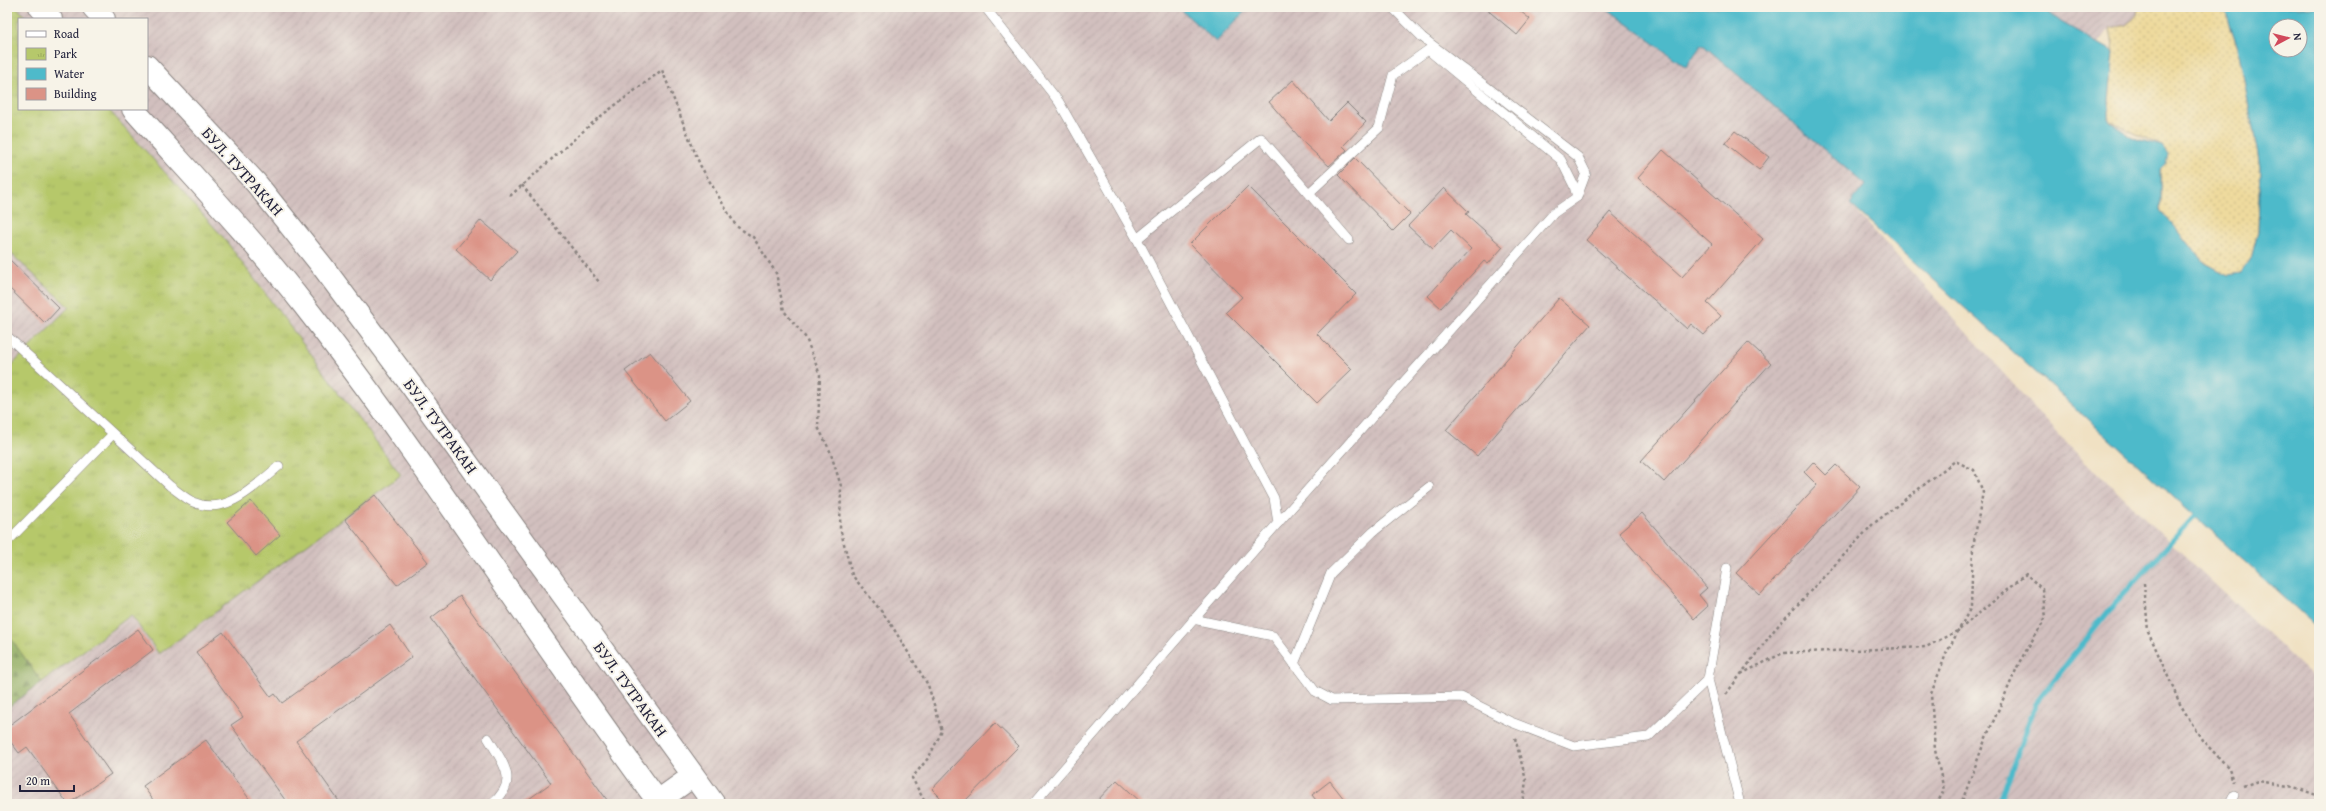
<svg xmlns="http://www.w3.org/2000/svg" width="2326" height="811" viewBox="0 0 2326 811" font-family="'Gentium Book Plus',serif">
	<defs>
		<pattern id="industrial-furrows" width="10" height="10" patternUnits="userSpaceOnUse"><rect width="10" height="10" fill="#d1bfbe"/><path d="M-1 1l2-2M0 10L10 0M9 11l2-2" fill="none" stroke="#b3a4a4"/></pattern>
		<pattern id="forest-firs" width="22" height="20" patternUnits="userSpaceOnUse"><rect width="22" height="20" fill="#90ac5f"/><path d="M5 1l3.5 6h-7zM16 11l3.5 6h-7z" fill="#758c50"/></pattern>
		<pattern id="sand-dots" width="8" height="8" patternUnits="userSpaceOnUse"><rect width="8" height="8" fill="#eeda9e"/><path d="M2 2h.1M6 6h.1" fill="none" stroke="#ccbb89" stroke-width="1.8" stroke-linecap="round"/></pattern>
		<pattern id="park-tufts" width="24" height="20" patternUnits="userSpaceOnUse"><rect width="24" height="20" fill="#b6c86b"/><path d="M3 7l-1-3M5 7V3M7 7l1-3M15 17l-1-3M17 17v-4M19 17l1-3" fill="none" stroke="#9cac5e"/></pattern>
	</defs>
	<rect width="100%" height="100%" fill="#f7f3e8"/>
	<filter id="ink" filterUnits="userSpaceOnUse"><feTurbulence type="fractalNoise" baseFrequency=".025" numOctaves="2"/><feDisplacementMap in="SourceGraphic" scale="8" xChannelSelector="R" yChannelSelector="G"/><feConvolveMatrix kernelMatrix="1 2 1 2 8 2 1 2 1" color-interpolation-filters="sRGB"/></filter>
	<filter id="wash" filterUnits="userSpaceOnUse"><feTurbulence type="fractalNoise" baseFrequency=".012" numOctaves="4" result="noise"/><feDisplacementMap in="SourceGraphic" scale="16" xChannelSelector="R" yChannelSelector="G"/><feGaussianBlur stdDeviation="0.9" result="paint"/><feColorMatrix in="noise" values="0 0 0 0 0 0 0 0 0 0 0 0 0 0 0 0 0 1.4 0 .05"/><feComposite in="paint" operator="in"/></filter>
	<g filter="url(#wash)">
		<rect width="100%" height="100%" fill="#f0e1c3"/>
		<!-- industrial -->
		<g fill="url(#industrial-furrows)" fill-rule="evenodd">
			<path d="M7,7H1605L1686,67L1702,44L1865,185L1850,204L2071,448L2319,683V804H7ZM19,19H147V109H19Z"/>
			<polygon points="2042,7 2139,7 2138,15 2126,25 2110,28 2099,43 2061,22"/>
		</g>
		<!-- forest -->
		<polygon fill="url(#forest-firs)" stroke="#59674d" points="7,633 42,682 7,708"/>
		<!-- sand -->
		<polygon fill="url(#sand-dots)" stroke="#887e6c" points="2139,7 2224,7 2238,48 2260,166 2258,232 2252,255 2241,273 2228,275 2205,263 2161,210 2161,169 2166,164 2162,146 2109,121 2109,99 2114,52 2110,28 2126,25 2138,15"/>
		<!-- park -->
		<polygon fill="url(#park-tufts)" stroke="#6c7553" points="7,7 17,7 27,19 19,19 19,109 108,109 223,237 401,475 159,654 131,615 42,682 7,633 7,370 69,307 7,250"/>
		<!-- water -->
		<g fill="#4ebaca" stroke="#386e82" fill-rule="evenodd">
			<polygon points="1178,7 1249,7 1216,42"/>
			<path d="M1605,7H2042L2061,22L2114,52L2109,99V121L2133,138L2162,146L2168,154L2166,164L2161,169V210L2205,263L2228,275L2241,273L2252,255L2258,232L2260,166L2238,48L2224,7H2319V629L1850,204L1865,185L1702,44L1686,67ZM2276,26H2300V50H2276Z"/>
		</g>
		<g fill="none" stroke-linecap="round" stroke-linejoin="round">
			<!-- stream -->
			<polyline stroke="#4ebaca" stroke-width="5.5" points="1999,804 2036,703 2115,603 2195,516"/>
		</g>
		<g id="blocks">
			<!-- building -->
			<g fill="#db9386">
				<polygon points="1484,7 1515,7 1530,19 1517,35"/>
				<polygon points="1293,80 1329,121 1347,103 1366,122 1343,146 1347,150 1329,166 1306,145 1269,102"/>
				<polygon points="1735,131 1769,157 1759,170 1725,143"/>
				<polygon points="1663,150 1763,239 1707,303 1721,316 1704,335 1691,324 1687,329 1586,240 1610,212 1682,277 1712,244 1638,178"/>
				<polygon points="1355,158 1410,214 1393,231 1338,175"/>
				<polygon points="1248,186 1356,294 1317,334 1352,369 1317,403 1226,312 1242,297 1190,244"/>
				<polygon points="1444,188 1469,212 1466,214 1503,247 1488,264 1484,261 1441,308 1428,296 1471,249 1451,230 1433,249 1408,226"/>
				<polygon points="481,220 517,251 490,280 456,249"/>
				<polygon points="7,257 59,308 45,323 7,286"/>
				<polygon points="1559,298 1590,325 1477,456 1446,430"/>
				<polygon points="1748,342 1771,363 1664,482 1641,461"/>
				<polygon points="650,352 690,401 665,421 625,371"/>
				<polygon points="1813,462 1826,475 1836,465 1860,487 1760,595 1736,573 1817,485 1804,472"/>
				<polygon points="375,495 428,562 397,585 345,519"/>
				<polygon points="251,501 280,535 256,556 227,522"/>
				<polygon points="1642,513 1707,588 1699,595 1708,606 1694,619 1619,533"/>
				<polygon points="460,596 610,804 522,804 551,783 431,618"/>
				<polygon points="390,625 412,657 296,741 341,804 288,804 231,725 243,717 196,652 223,632 271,697 275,694 282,703"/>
				<polygon points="138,629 153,650 69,714 111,774 68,804 27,747 19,753 7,737 7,727"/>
				<polygon points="995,723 1019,746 962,804 947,804 932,789"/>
				<polygon points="206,740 253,804 156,804 143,786"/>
				<polygon points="1117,780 1143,804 1094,804"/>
				<polygon points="1330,781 1348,804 1319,804 1312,795"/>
			</g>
		</g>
	</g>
	<g filter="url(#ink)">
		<use href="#blocks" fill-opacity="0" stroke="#89827f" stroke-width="1"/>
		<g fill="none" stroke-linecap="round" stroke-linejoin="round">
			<defs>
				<g id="service">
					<polyline points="985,7 1059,102 1137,239 1274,498 1278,523 1033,804"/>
					<polyline points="1309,193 1379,128 1393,75 1428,50 1561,160 1574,186 1577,197"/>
					<polyline points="1137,239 1261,138 1349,240"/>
					<path d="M7,336L170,486C177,491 185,498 193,502C226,517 256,485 279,466"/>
					<polyline points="1278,523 1554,213 1577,197 1586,173 1578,157 1422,37 1392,7"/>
					<polyline points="7,542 113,434"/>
					<polyline points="1727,568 1708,679 1740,804"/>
					<polyline points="1193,619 1273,636 1315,691 1332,700 1461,697 1511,722 1574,746 1648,737 1708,679"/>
					<polyline points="1294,664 1331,573 1373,532 1429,487"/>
					<path d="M488,738C503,763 520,781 492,804"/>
					<polyline points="2230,804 2234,795"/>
				</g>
				<g id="primary">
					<polyline points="40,7 51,19"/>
					<polyline points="93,7 104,19"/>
					<polyline points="147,66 256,183 323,267 411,385 714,804"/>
					<path d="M133,109C190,173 250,236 303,304C429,465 538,640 660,804"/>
					<polyline points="658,801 693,776"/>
				</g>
			</defs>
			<!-- service casing -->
			<use href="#service" stroke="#89827f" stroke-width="10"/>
			<!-- primary casing -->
			<use href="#primary" stroke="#89827f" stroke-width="24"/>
			<!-- path -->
			<g stroke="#89827f" stroke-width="2.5" stroke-dasharray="3 3" stroke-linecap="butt">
				<polyline points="522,185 599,282"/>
				<polyline points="510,196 597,119 662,70 700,165 736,226 753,237 776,273 784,311 806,338 820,375 818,427 830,451 841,486 840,528 852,575 889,621 928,685 942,731 929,757 912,778 926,804"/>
				<polyline points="2144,583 2148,631 2180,704 2202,740 2229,768 2233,782"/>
				<polyline points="1741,674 1783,653 1926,647 1959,630 2026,574 2042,589 2046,617 2020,661 1985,740 1961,804"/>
				<polyline points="1726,694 1775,629 1873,524 1955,461 1974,470 1983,492 1973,547 1971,607 1946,654 1931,694 1935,750 1944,790 1937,804"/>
				<polyline points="1515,738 1526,780 1523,804"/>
				<polyline points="2243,786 2258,781 2294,787 2319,796"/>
			</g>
			<!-- service -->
			<use href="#service" stroke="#fff" stroke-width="9"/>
			<!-- primary -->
			<use href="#primary" stroke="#fff" stroke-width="22"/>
		</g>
	</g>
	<g text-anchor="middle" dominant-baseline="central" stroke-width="4" stroke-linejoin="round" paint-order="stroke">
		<!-- street labels -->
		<g font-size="16" fill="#22223b" stroke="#f7f3e8">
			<text transform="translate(243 171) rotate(48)">БУЛ. ТУТРАКАН</text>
			<text transform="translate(441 426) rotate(54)">БУЛ. ТУТРАКАН</text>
			<text transform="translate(631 689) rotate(54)">БУЛ. ТУТРАКАН</text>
		</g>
	</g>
	<!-- margin -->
	<rect width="2326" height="811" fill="none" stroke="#f7f3e8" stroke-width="24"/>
	<!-- legend -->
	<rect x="18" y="18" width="130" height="92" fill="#f7f3e8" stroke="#a29fa3"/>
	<rect x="26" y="31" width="20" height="6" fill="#ffffff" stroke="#a29fa3"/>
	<text x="54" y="38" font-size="12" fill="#22223b">Road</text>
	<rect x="26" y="48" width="20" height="12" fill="url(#park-tufts)" stroke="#a29fa3"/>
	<text x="54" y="58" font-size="12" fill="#22223b">Park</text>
	<rect x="26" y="68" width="20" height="12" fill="#4ebaca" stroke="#a29fa3"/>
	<text x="54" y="78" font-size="12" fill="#22223b">Water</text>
	<rect x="26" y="88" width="20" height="12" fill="#db9386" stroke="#a29fa3"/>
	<text x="54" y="98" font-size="12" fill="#22223b">Building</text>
	<!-- north arrow -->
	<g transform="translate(2288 38) rotate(83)"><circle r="19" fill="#f7f3e8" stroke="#a29fa3"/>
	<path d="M0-3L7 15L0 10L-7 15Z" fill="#d1495b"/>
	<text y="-6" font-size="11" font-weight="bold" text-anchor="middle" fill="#22223b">N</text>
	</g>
	<!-- scale -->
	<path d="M20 785v6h54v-6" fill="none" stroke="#22223b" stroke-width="2"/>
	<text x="26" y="785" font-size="12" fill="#22223b" stroke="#f7f3e8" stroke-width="3" paint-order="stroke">20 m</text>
</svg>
